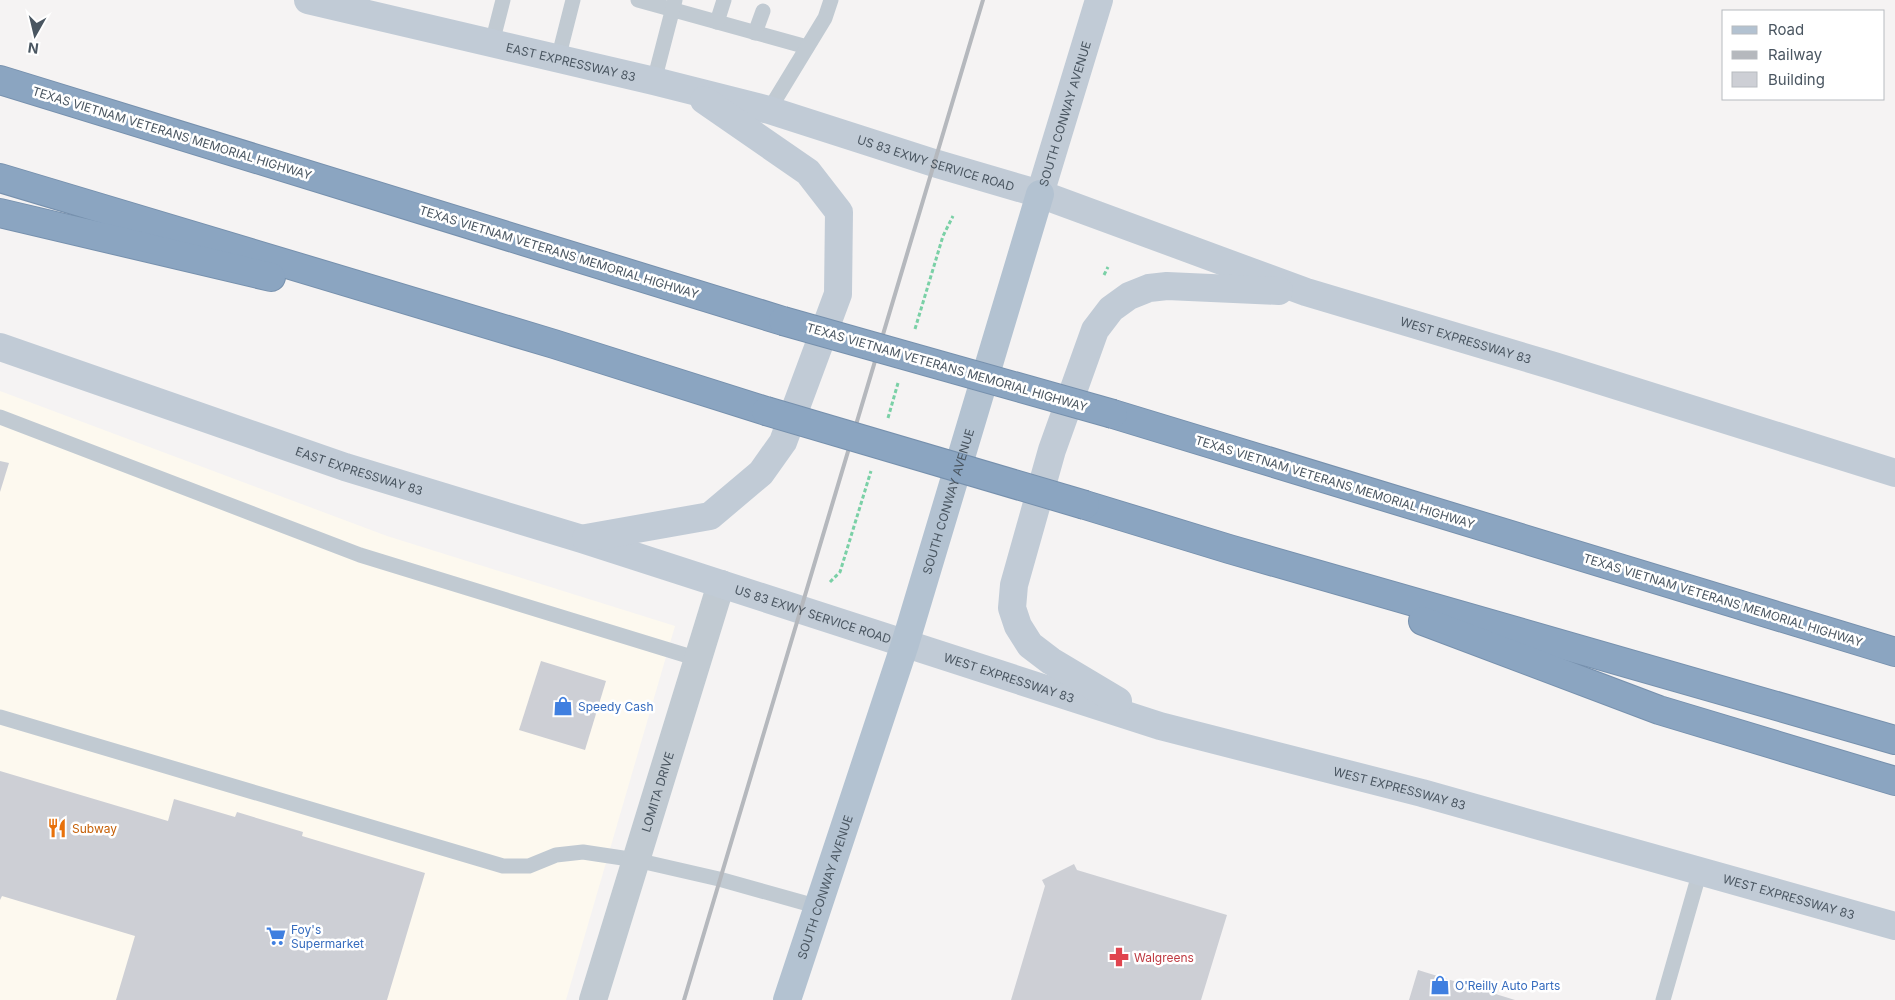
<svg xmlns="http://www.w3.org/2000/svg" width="1895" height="1000" viewBox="0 0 1895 1000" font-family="Inter,sans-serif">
	<rect width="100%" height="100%" fill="#f5f3f3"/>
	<!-- commercial -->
	<polygon fill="#fdf9ef" points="0,391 387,536 675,626 566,1000 0,1000"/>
	<!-- building -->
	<g fill="#cdcfd5">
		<polygon points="0,461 9,463 0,492"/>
		<polygon points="541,661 606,681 585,750 519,730"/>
		<polygon points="0,771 168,821 174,799 235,817 237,812 303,832 302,836 425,873 387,1000 116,1000 135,936 2,896 0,900"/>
		<polygon points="1074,864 1077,870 1227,915 1201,1000 1011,1000 1045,886 1042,880"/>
		<polygon points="1418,970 1515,1000 1409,1000"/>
	</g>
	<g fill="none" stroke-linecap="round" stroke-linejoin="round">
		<defs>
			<g id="highway">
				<polyline points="0,80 783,321"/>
				<polyline points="0,178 554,344 766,411"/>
				<polyline points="0,213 271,277"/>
				<polyline points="1113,414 1895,652"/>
				<polyline points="1085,505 1229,549 1895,740"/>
				<polyline points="1423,621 1659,710 1895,781"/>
			</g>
		</defs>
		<!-- highway casing -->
		<use href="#highway" stroke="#7690ad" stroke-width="30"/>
		<!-- path -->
		<g stroke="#7ad0a6" stroke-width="3" stroke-dasharray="4 2.5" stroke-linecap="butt">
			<polyline points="1104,275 1108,267"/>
			<polyline points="915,329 943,236 953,216"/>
			<polyline points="888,418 898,383"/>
			<polyline points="830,582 840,572 871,471"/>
		</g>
		<!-- lane -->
		<g stroke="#c1cad2" stroke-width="15">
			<polyline points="638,0 807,47"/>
			<polyline points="717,22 724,0"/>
			<polyline points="755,33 763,11"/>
			<polyline points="492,43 503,0"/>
			<polyline points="558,59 573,0"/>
			<polyline points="654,81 675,0"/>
			<polyline points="769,110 825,18 831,0"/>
			<polyline points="0,417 360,555 698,659"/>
			<polyline points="0,717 503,866 529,866 556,855 583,852 636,860 719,879 819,907"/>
			<polyline points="1663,1000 1700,871"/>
		</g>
		<!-- street -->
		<path stroke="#c1cad2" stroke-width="28" id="s1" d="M593,1000L721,584"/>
		<!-- secondary -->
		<g stroke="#c1cbd6" stroke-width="28">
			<path id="s2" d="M308,0L654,81L769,110L934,163L1040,194L1306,292L1554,366L1895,473"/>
			<path id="s3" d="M1040,194L1099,0"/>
			<path id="s4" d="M0,347L345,467L582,539L1160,726L1422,793L1895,926"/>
			<polyline points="586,538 710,516 761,473 783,442 838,294 839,212 808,172 704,100"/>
			<polyline points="1118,701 1051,661 1030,645 1018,626 1012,608 1014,585 1052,450 1095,330 1111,309 1129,296 1149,288 1167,286 1279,291"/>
		</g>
		<!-- primary -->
		<path stroke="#b3c2d1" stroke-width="28" id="s5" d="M787,1000L905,644L1040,194"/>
		<!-- highway -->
		<use href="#highway" stroke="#8ba5c1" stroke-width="28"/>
		<!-- rail -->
		<polyline stroke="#b5b8bd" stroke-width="4" points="684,1000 983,0"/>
		<defs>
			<g id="highway-bridge">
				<polyline points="783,321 1113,414"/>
				<polyline points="766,411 1085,505"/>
			</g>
		</defs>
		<!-- highway-bridge casing -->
		<use href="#highway-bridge" stroke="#7690ad" stroke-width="30" stroke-linecap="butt"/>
		<!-- highway-bridge -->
		<use href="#highway-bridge" stroke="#8ba5c1" stroke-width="28"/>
	</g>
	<!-- icons -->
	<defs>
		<symbol id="shop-bare" viewBox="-9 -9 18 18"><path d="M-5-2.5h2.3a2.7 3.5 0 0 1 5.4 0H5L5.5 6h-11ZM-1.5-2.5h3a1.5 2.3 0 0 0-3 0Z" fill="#3f7fe0" stroke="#fff" stroke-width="2.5" paint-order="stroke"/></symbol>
		<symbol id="restaurant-bare" viewBox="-9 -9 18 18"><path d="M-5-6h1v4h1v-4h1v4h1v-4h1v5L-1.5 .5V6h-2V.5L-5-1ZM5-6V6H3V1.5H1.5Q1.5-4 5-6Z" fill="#e8710a" stroke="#fff" stroke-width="2.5" paint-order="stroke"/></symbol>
		<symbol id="supermarket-bare" viewBox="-9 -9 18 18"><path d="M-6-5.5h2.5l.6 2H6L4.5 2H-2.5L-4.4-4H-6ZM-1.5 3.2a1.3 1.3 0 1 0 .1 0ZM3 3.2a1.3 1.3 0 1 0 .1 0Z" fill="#3f7fe0" stroke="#fff" stroke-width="2.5" paint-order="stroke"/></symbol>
		<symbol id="pharmacy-bare" viewBox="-9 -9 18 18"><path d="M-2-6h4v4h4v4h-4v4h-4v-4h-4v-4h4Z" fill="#e0444e" stroke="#fff" stroke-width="2.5" paint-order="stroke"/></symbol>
	</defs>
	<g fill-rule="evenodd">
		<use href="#shop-bare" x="549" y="692" width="28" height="28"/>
		<use href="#restaurant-bare" x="43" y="814" width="28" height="28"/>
		<use href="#supermarket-bare" x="262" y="922" width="28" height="28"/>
		<use href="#pharmacy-bare" x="1105" y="943" width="28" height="28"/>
		<use href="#shop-bare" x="1426" y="971" width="28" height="28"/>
	</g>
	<g text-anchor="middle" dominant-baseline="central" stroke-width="5" stroke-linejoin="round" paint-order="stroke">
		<!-- street labels -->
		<g font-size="12" fill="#4a5661" stroke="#fff">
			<text stroke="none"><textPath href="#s2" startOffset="270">EAST EXPRESSWAY 83</textPath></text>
			<text stroke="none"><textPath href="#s3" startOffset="84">SOUTH CONWAY AVENUE</textPath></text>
			<text transform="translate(172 133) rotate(17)">TEXAS VIETNAM VETERANS MEMORIAL HIGHWAY</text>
			<text stroke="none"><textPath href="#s2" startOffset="649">US 83 EXWY SERVICE ROAD</textPath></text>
			<text transform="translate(559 252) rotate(17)">TEXAS VIETNAM VETERANS MEMORIAL HIGHWAY</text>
			<text stroke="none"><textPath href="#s2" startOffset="1208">WEST EXPRESSWAY 83</textPath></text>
			<text transform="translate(947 367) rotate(16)">TEXAS VIETNAM VETERANS MEMORIAL HIGHWAY</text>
			<text stroke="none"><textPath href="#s4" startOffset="380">EAST EXPRESSWAY 83</textPath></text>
			<text transform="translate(1335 482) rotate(17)">TEXAS VIETNAM VETERANS MEMORIAL HIGHWAY</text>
			<text stroke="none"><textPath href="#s5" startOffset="524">SOUTH CONWAY AVENUE</textPath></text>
			<text transform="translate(1723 600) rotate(17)">TEXAS VIETNAM VETERANS MEMORIAL HIGHWAY</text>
			<text stroke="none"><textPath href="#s4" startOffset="856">US 83 EXWY SERVICE ROAD</textPath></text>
			<text stroke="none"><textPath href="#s4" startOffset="1062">WEST EXPRESSWAY 83</textPath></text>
			<text stroke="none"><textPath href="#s4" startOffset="1468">WEST EXPRESSWAY 83</textPath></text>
			<text stroke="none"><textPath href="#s1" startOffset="218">LOMITA DRIVE</textPath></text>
			<text stroke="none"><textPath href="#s5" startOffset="119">SOUTH CONWAY AVENUE</textPath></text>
			<text stroke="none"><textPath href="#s4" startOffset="1872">WEST EXPRESSWAY 83</textPath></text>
		</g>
		<!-- shop labels -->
		<g font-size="12" fill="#366cbe" stroke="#fff" text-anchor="start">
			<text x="578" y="706">Speedy Cash</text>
			<text x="291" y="929">Foy's<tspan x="291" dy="14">Supermarket</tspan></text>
			<text x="1455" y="985">O'Reilly Auto Parts</text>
		</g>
		<!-- food labels -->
		<g font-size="12" fill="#c56008" stroke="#fff" text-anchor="start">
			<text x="72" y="828">Subway</text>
		</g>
		<!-- health labels -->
		<g font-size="12" fill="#be3a42" stroke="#fff" text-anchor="start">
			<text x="1134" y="957">Walgreens</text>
		</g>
	</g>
	<!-- legend -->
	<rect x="1722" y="10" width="162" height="90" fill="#ffffff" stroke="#b7bbc0"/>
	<rect x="1732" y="26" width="25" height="8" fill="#b3c2d1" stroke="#b7bbc0"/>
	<text x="1768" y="35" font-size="15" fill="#4a5661">Road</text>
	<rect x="1732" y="51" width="25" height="8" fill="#b5b8bd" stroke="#b7bbc0"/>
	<text x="1768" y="60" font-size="15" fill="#4a5661">Railway</text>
	<rect x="1732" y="72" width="25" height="15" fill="#cdcfd5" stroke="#b7bbc0"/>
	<text x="1768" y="85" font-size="15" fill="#4a5661">Building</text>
	<!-- north arrow -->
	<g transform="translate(35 35) rotate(188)" stroke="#ffffff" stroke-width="4" paint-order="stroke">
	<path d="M0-4L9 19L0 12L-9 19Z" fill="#4a5661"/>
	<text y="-8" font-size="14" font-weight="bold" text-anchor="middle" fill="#4a5661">N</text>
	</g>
</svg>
